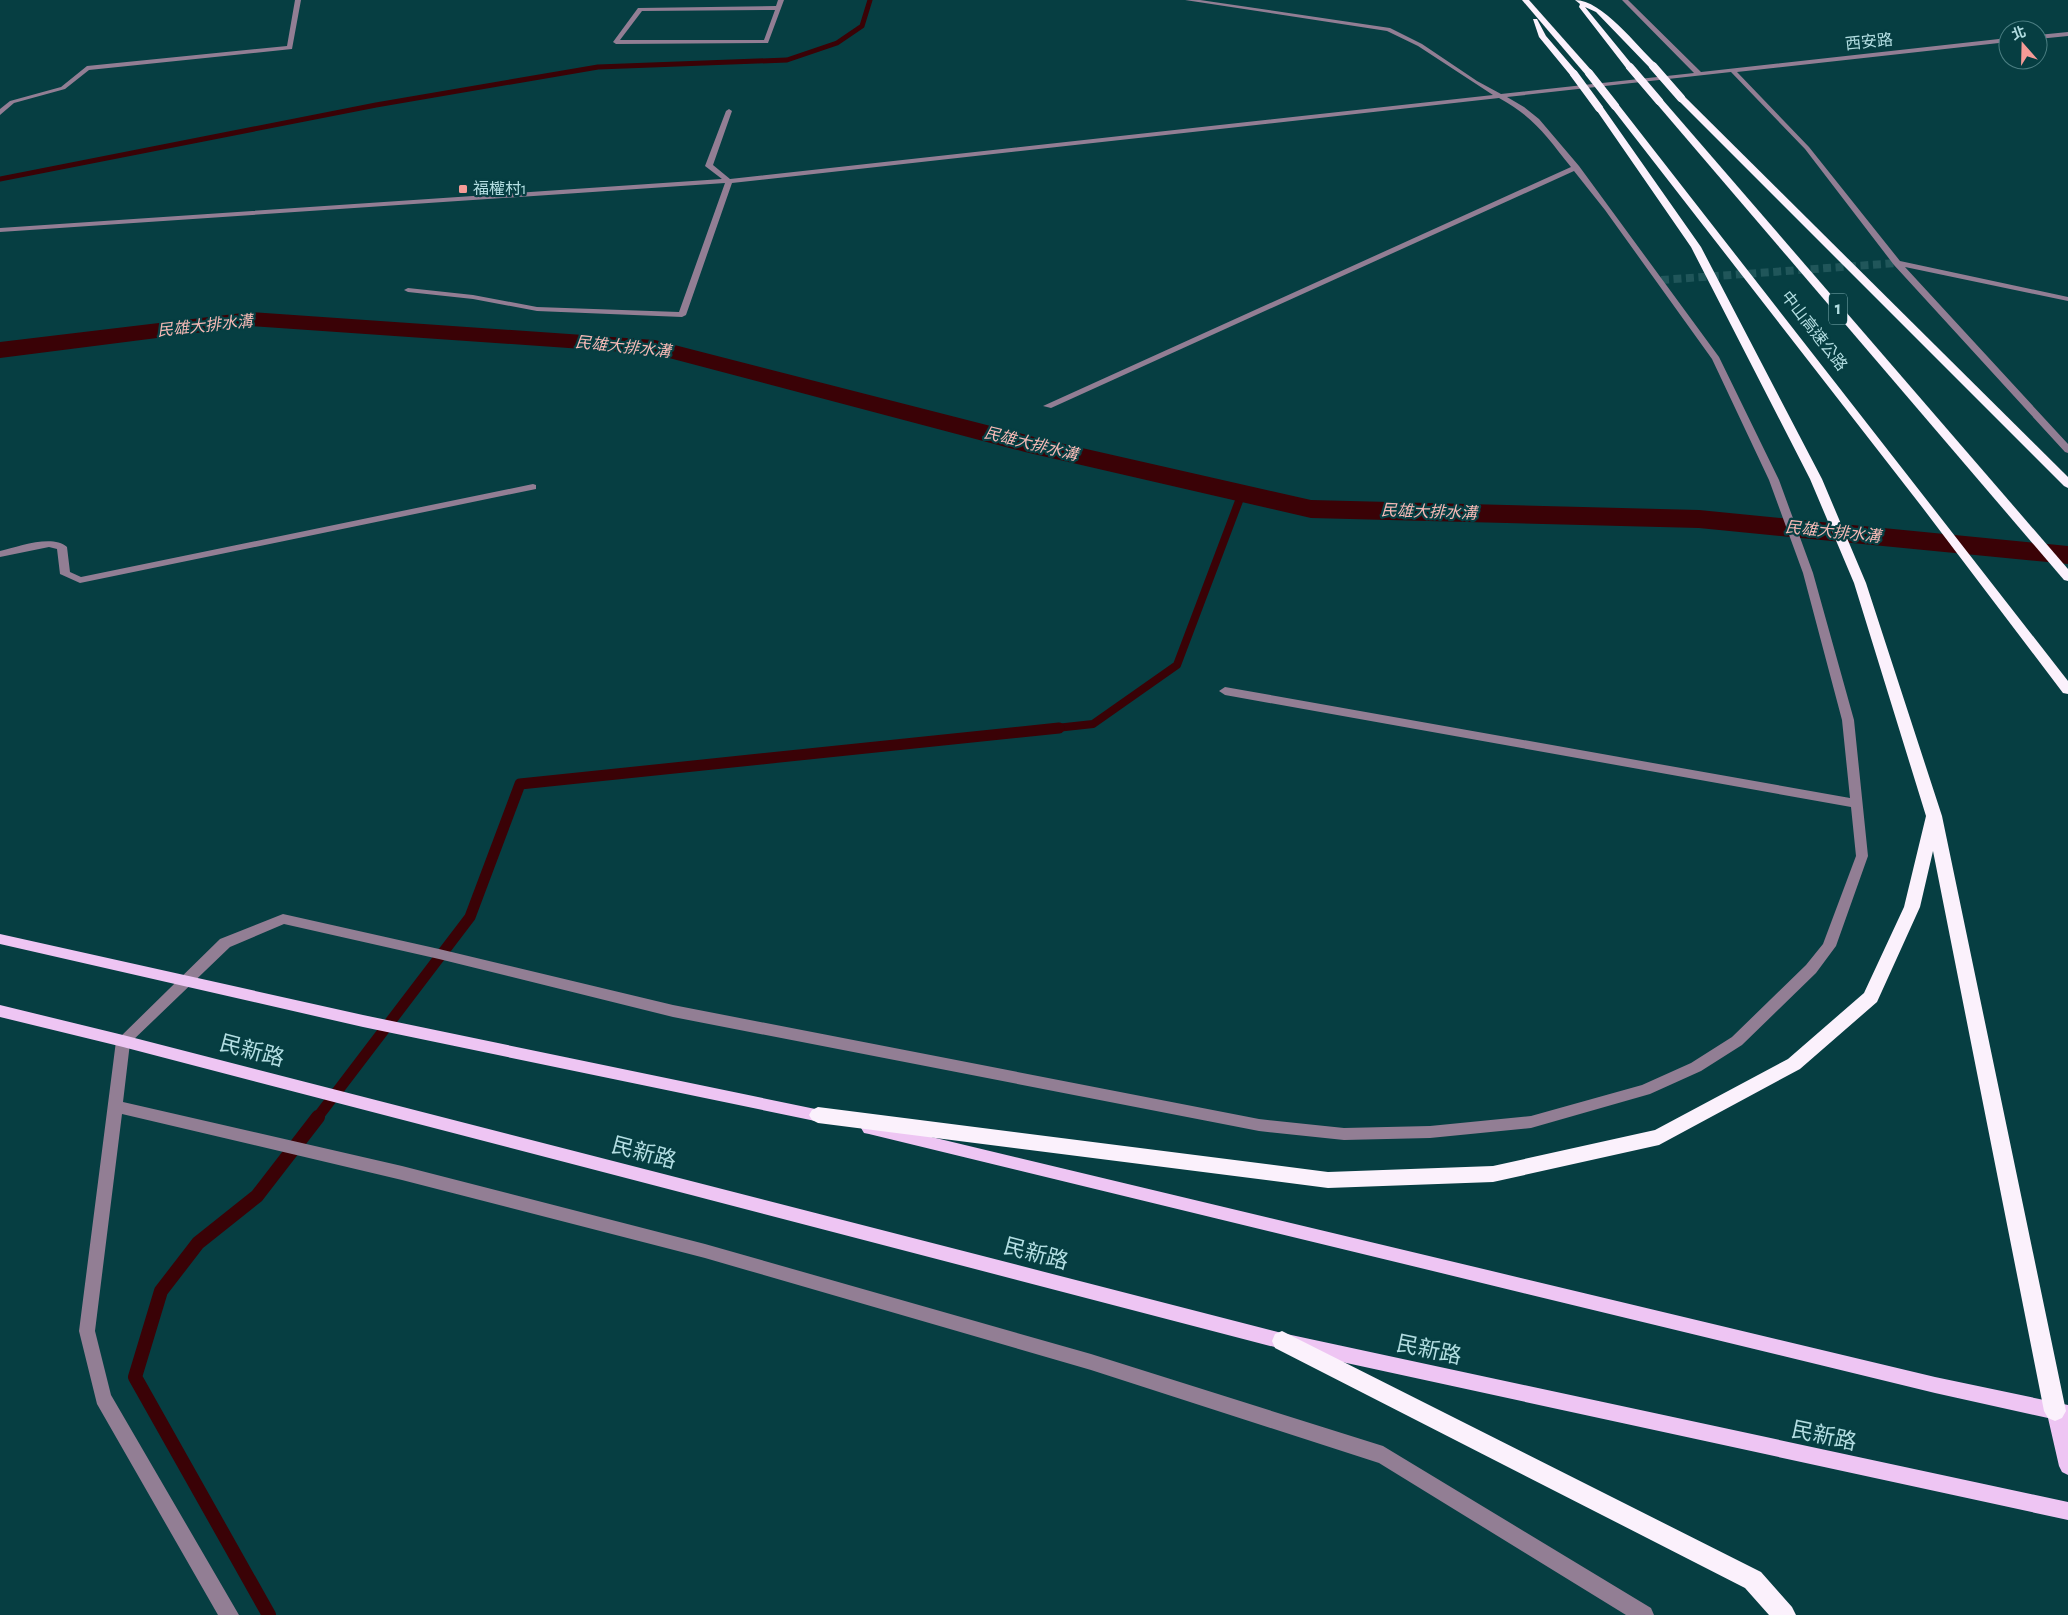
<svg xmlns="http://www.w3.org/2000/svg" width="2068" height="1615" viewBox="0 0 2068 1615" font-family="'Alegreya Sans','Noto Sans TC',sans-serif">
	<rect width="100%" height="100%" fill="#063e42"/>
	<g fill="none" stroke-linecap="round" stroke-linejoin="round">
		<!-- stream-far3 -->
		<polyline stroke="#3a0206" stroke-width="5" points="0,179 376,105 598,67 787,60 837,43 862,26 870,0"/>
		<!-- stream-far2 -->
		<polyline stroke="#3a0206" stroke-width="8" points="1047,729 1093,724 1177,665 1242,493"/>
		<!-- stream-far1 -->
		<polyline stroke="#3a0206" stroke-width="11" points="317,1118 470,917 520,784 1059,728"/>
		<!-- stream -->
		<polyline stroke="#3a0206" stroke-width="14" points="269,1615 135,1377 161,1291 198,1243 257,1196 318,1117"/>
		<!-- canal -->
		<polygon fill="#3a0206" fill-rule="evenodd" points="251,312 655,340 1038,438 1311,500 1699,510 2068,546 2068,564 1699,528 1311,518 1025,452 654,354 251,326 0,358 0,342"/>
		<!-- minor-tunnel -->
		<polyline stroke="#20565a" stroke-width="8" stroke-dasharray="8 4.5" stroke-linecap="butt" points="1661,280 1897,263"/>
		<!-- minor -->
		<g fill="#927e94" fill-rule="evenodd">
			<polygon points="295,0 301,0 292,49 89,70 65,89 14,103 0,115 0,109 10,101 61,87 87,66 287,46"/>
			<path d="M778,0H784L768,43L616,44L613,42L638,8L776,6ZM775,10L764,40H620L642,11Z"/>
			<path d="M1185,0H1200L1390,28L1422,44L1477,81L1501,94L1694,73L1622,0H1628L1701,72L2008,38V42L1737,72L1809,147L1900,261L2068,297V301L1905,267L2068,444V453L2065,452L1894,265L1805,149L1731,72L1507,97L1524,107L1539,119L1579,166L1719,357L1779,480L1813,573L1854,720L1868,856L1836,946L1816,973L1742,1045L1701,1071L1650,1094L1531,1128L1430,1138L1344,1140L1259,1131L673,1017L439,959L284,924L230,947L130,1043L123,1102L402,1166L705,1244L1091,1354L1383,1446L1651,1608L1654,1615H1626L1379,1463L1091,1370L705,1258L402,1180L122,1114L95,1331L111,1395L239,1615H218L97,1404L79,1331L116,1041L220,939L283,914L439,949L673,1005L1259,1119L1344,1128L1430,1126L1531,1116L1642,1085L1691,1063L1732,1037L1806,965L1823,944L1856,856L1851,807L1225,695L1219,691L1225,687L1850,798L1842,720L1803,573L1769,480L1712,359L1605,210L1574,171L1051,408L1043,406L1571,167C1546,136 1535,118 1499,98L732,183L686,315L682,317L537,311L473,299L408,292L404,290L408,288L473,295L537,307L679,312L725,183L0,232V228L722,179L705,166L726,111L729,109L732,111L713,165L730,179L1493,95L1418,46L1387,31Z"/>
			<polygon points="2068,32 2068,36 2038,39 2038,35"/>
			<path d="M533,484L536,485V489L80,583L60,574L57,549L49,547L0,557V551C18,547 52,534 67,547L70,572L81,577Z"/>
		</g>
		<!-- major -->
		<g fill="#eec5f3" fill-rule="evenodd">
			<polygon points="0,934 363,1015 825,1111 830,1113 833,1117 830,1121 825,1123 363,1027 0,944"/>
			<polygon points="0,1005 123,1035 1282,1333 2068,1502 2068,1520 1282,1349 123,1047 0,1017"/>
			<polygon points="869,1122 1935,1377 2068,1405 2068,1475 2062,1472 2059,1466 2048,1418 1935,1393 869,1134 864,1133 861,1128 864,1123"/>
		</g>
		<!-- highway -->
		<g fill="#fbf1fc" fill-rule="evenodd">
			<polygon points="1522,0 1529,0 1592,71 1592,75 1586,75"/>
			<path d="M1575,0C1602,0 1637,46 1656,64V68H1650L1596,12L1585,7L1634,67L1627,69L1579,7L1580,4Z"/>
			<polygon points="1533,19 1537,19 1546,36 1577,72 1577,76 1571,76 1539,37"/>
			<polygon points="1678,96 1684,96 2068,477 2068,488 2064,486 1678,100"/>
			<polygon points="1656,99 1662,99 2068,569 2068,581 2064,580 1656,103"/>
			<polygon points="1612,104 1618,104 2068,681 2068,694 2063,693 1922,507 1612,108"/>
			<polygon points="1596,106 1602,106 1701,247 1822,479 1866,583 1942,816 2066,1411 2062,1418 2055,1421 2048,1418 2044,1411 1933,851 1920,907 1877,1002 1800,1069 1659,1145 1493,1182 1328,1188 818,1123 812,1120 809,1115 812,1110 818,1107 1328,1172 1493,1166 1655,1130 1788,1059 1864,993 1904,907 1926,816 1854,583 1810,479 1691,247 1595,108"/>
			<polygon points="1282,1331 1761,1572 1792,1607 1796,1615 1769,1615 1745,1588 1275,1348 1272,1341 1275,1334"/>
		</g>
		<!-- highway-bridge -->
		<g stroke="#fbf1fc" stroke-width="8">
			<polyline points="1653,66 1681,98"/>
			<polyline points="1630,67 1659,101"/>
			<polyline points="1589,73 1615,106"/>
			<polyline points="1574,74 1599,108"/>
		</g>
	</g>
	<!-- markers -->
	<rect fill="#f59b97" stroke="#063e42" stroke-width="2" x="458" y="184" width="10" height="10" rx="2.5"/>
	<g text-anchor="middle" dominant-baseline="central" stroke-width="4.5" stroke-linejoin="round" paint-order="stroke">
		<!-- far-street labels -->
		<g font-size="16" fill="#b3dee2" stroke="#063e42">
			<text transform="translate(1869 42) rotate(-6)">西安路</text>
			<text transform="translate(1814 331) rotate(52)">中山高速公路</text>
		</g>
		<!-- far-poi labels -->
		<g font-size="16" fill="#b3dee2" stroke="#063e42" text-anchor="start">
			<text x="473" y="189">福權村1</text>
		</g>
		<!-- far-water labels -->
		<g font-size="16" font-style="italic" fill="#f5b9b5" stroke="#063e42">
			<text transform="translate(205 326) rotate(-6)">民雄大排水溝</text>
			<text transform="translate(623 347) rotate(6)">民雄大排水溝</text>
			<text transform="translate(1031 444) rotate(14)">民雄大排水溝</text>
			<text transform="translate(1429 512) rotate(2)">民雄大排水溝</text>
			<text transform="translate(1833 532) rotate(6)">民雄大排水溝</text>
		</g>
		<!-- shield labels -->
		<rect fill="#063e42" stroke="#7faeb2" stroke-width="1" x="1829" y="293.5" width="18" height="31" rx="4"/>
		<g font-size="18" font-weight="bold" fill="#b3dee2">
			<text x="1838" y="309">1</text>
		</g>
		<!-- near-street labels -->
		<g font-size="22" fill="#b3dee2" stroke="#063e42">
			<text transform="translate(252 1051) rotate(15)">民新路</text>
			<text transform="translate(644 1153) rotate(15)">民新路</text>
			<text transform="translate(1036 1254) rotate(15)">民新路</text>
			<text transform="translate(1429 1350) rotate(12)">民新路</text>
			<text transform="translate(1824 1436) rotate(12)">民新路</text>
		</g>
	</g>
	<!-- north arrow -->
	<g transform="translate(2023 45) rotate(340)"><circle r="24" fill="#063e42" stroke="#4b7e82"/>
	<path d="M0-4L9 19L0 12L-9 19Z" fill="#f59b97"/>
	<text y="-8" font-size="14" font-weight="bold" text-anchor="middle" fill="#b3dee2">北</text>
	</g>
</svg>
